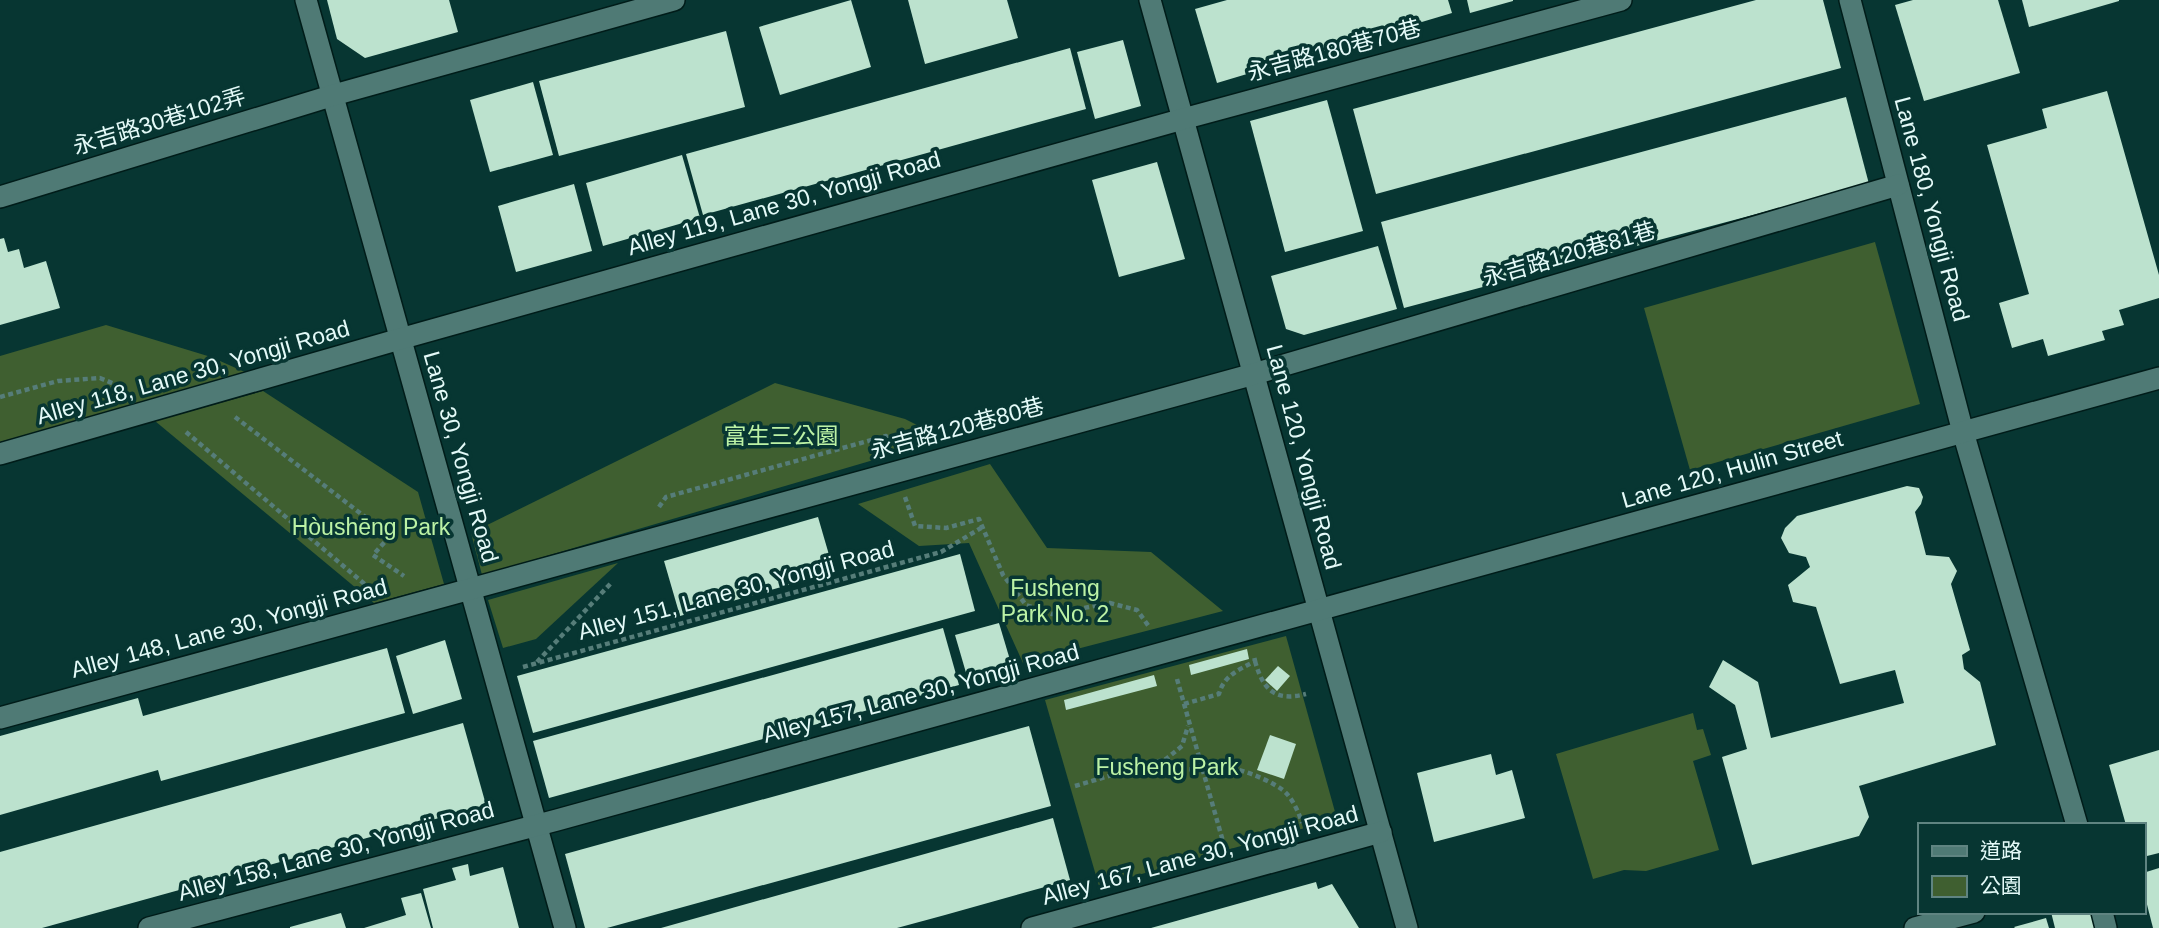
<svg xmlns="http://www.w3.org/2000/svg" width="2159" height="928" viewBox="0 0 2159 928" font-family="Helvetica,'Noto Sans TC',sans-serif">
	<rect width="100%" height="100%" fill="#073632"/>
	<!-- green -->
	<g fill="#3f5f30">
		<polygon points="1875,242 1920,404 1690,470 1644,308"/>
		<polygon points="106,325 211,357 247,373 0,442 0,356"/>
		<polygon points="775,383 905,419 945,439 482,575 471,533"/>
		<polygon points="263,391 418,492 444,584 374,603 155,421"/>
		<polygon points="990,464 1047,548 1151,552 1223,611 1023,663 969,543 919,546 858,504"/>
		<polygon points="618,563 536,639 503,648 488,600"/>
		<polygon points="1286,636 1337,819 1099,886 1045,700"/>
		<polygon points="1693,713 1697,730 1703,729 1711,755 1693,761 1719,850 1646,871 1624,870 1593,879 1556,754"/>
	</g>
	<!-- building -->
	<g fill="#bce2ce">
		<polygon points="327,0 449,0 458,32 365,58 337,39"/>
		<polygon points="851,0 871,67 780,95 759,27"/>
		<polygon points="908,0 1007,0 1018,38 925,64"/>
		<polygon points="1227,0 1448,0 1452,13 1217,83 1195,9"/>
		<polygon points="1467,0 1513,0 1513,1 1470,13"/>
		<polygon points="1756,0 1823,0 1841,68 1376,194 1353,109"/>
		<polygon points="1913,0 1998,0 2020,73 1924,101 1895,5"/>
		<polygon points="2022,0 2119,0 2119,1 2029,27"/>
		<polygon points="726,31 745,107 559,156 539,81"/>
		<polygon points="1123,40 1141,106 1095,119 1077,52"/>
		<polygon points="1070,48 1086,109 703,215 686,154"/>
		<polygon points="533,82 553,155 490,172 470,100"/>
		<polygon points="2107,91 2159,275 2159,298 2119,310 2124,325 2102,331 2105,340 2048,356 2043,339 2012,348 1999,303 2029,294 1987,145 2047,128 2042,109"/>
		<polygon points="1846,97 1869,184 1404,308 1381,222"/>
		<polygon points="1327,100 1363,231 1285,252 1250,121"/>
		<polygon points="682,155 700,218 603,246 586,183"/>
		<polygon points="1157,162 1185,259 1119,277 1092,180"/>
		<polygon points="574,184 592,251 516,272 498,206"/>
		<polygon points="4,238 8,252 19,249 24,268 46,261 60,308 0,325 0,239"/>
		<polygon points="1378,246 1397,309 1304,335 1286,329 1271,276"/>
		<polygon points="1907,486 1919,488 1923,497 1921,504 1915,512 1926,555 1949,557 1957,571 1951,584 1970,650 1962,655 1964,669 1980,682 1996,745 1859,786 1869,817 1859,836 1752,865 1722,757 1747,749 1735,705 1709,687 1723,660 1758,682 1771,738 1904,703 1895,670 1840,684 1816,607 1793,602 1788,585 1810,567 1806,557 1789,553 1781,538 1785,528 1797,516"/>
		<polygon points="818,517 834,572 680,616 664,561"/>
		<polygon points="960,554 975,611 533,733 517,676"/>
		<polygon points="999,623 1013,670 969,683 955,635"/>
		<polygon points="943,628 959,685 549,798 533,741"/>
		<polygon points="445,640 462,699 413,714 396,656"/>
		<polygon points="387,648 405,713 161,781 158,770 0,815 0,736 138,698 143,716"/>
		<polygon points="1247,649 1249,659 1191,675 1189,665"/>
		<polygon points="1278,666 1290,676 1277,691 1265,680"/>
		<polygon points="1154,675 1157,686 1066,710 1064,700"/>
		<polygon points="463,723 486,805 42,928 0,928 0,852"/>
		<polygon points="1029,726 1051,806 607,928 585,928 565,854"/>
		<polygon points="1270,735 1296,744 1284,779 1257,770"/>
		<polygon points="2159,750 2159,853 2143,857 2143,825 2126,825 2109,765"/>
		<polygon points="1491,754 1496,775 1512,770 1525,818 1434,842 1417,773"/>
		<polygon points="1053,818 1070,880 945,915 897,928 661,928"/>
		<polygon points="468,864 470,876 503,867 519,928 433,928 423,889 456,880 452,868"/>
		<polygon points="2159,868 2159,928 2153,928 2143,889 2143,873"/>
		<polygon points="1316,882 1318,889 1332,884 1359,928 1151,928"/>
		<polygon points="421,893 431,928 364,928 406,915 401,898"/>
		<polygon points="2051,912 2093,912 2098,928 2055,928"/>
		<polygon points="341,913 346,928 290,928 290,927"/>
		<polygon points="2046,918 2049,928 2015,928 2014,927"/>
	</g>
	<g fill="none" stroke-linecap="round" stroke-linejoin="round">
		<defs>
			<g id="minor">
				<polyline points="306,0 565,928"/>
				<polyline points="1150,0 1407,928"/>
				<polyline points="1850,0 1963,432 2077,825"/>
				<polyline points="0,197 334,95 674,0"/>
				<polyline points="0,454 400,339 1183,119 1621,0"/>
				<polyline points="0,718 1254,374 1898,185"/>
				<polyline points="2102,912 2106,928"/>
				<polyline points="149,928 557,820 2159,378"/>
				<polyline points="1032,928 1381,832"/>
				<polyline points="1915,928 1974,912"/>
			</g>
		</defs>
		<!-- minor casing -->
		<use href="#minor" stroke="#001c19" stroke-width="24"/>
		<!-- path -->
		<g stroke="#567d79" stroke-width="4.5" stroke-dasharray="5 3.5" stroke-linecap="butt">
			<polyline points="0,397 58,381 100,378 124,388"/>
			<polyline points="235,417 390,536 373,555 404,576"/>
			<polyline points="186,432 368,587"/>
			<polyline points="905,497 915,526 946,528 979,519 1003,575 1026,605 1052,614 1110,603 1137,610 1150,628"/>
			<polyline points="659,507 666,497 886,436 889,446"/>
			<path d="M1255,661C1263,690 1275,702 1306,694"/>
			<polyline points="537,662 612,582"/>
			<polyline points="523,667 941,552 981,528"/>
			<polyline points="1177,679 1224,845"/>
			<path d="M1184,704L1219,694C1224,675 1239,670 1255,661L1254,656"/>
			<path d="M1166,759C1191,777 1196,766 1223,767C1238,767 1278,783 1287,794C1294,802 1299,813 1302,823"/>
			<polyline points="1075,786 1166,759 1182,746 1188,726"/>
		</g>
		<!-- minor -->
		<use href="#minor" stroke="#4f7a75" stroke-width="21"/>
	</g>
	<g text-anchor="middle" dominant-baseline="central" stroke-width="7" stroke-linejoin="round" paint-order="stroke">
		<!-- street labels -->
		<g font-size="23" fill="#e4faf8" stroke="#073632">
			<text transform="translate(1334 50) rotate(-15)">永吉路180巷70巷</text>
			<text transform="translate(159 121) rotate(-17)">永吉路30巷102弄</text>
			<text transform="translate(784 203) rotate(-16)">Alley 119, Lane 30, Yongji Road</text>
			<text transform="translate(1932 209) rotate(75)">Lane 180, Yongji Road</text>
			<text transform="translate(1569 254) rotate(-16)">永吉路120巷81巷</text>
			<text transform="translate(193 372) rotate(-16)">Alley 118, Lane 30, Yongji Road</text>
			<text transform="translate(957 428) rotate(-15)">永吉路120巷80巷</text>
			<text transform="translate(461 457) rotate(74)">Lane 30, Yongji Road</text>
			<text transform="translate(1304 457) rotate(75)">Lane 120, Yongji Road</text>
			<text transform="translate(1732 469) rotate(-16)">Lane 120, Hulin Street</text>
			<text transform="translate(736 590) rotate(-15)">Alley 151, Lane 30, Yongji Road</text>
			<text transform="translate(229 628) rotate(-15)">Alley 148, Lane 30, Yongji Road</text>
			<text transform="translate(921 693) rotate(-15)">Alley 157, Lane 30, Yongji Road</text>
			<text transform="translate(336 851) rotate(-15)">Alley 158, Lane 30, Yongji Road</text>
			<text transform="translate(1200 855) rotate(-15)">Alley 167, Lane 30, Yongji Road</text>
		</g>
		<!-- park labels -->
		<g font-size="23" fill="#bcf2a5" stroke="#073632">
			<text x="781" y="436">富生三公園</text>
			<text x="371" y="527">Hòushēng Park</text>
			<text x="1055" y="588">Fusheng<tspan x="1055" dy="26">Park No. 2</tspan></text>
			<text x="1167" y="767">Fusheng Park</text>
		</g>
	</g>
	<!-- legend -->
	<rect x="1918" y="823" width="228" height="91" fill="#073632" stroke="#5f8481" stroke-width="2"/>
	<rect x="1932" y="846" width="35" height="10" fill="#4f7a75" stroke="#5f8481" stroke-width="2"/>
	<text x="1980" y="858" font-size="21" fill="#e4faf8">道路</text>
	<rect x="1932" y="876" width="35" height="21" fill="#3f5f30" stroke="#5f8481" stroke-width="2"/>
	<text x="1980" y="893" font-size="21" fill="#e4faf8">公園</text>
</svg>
